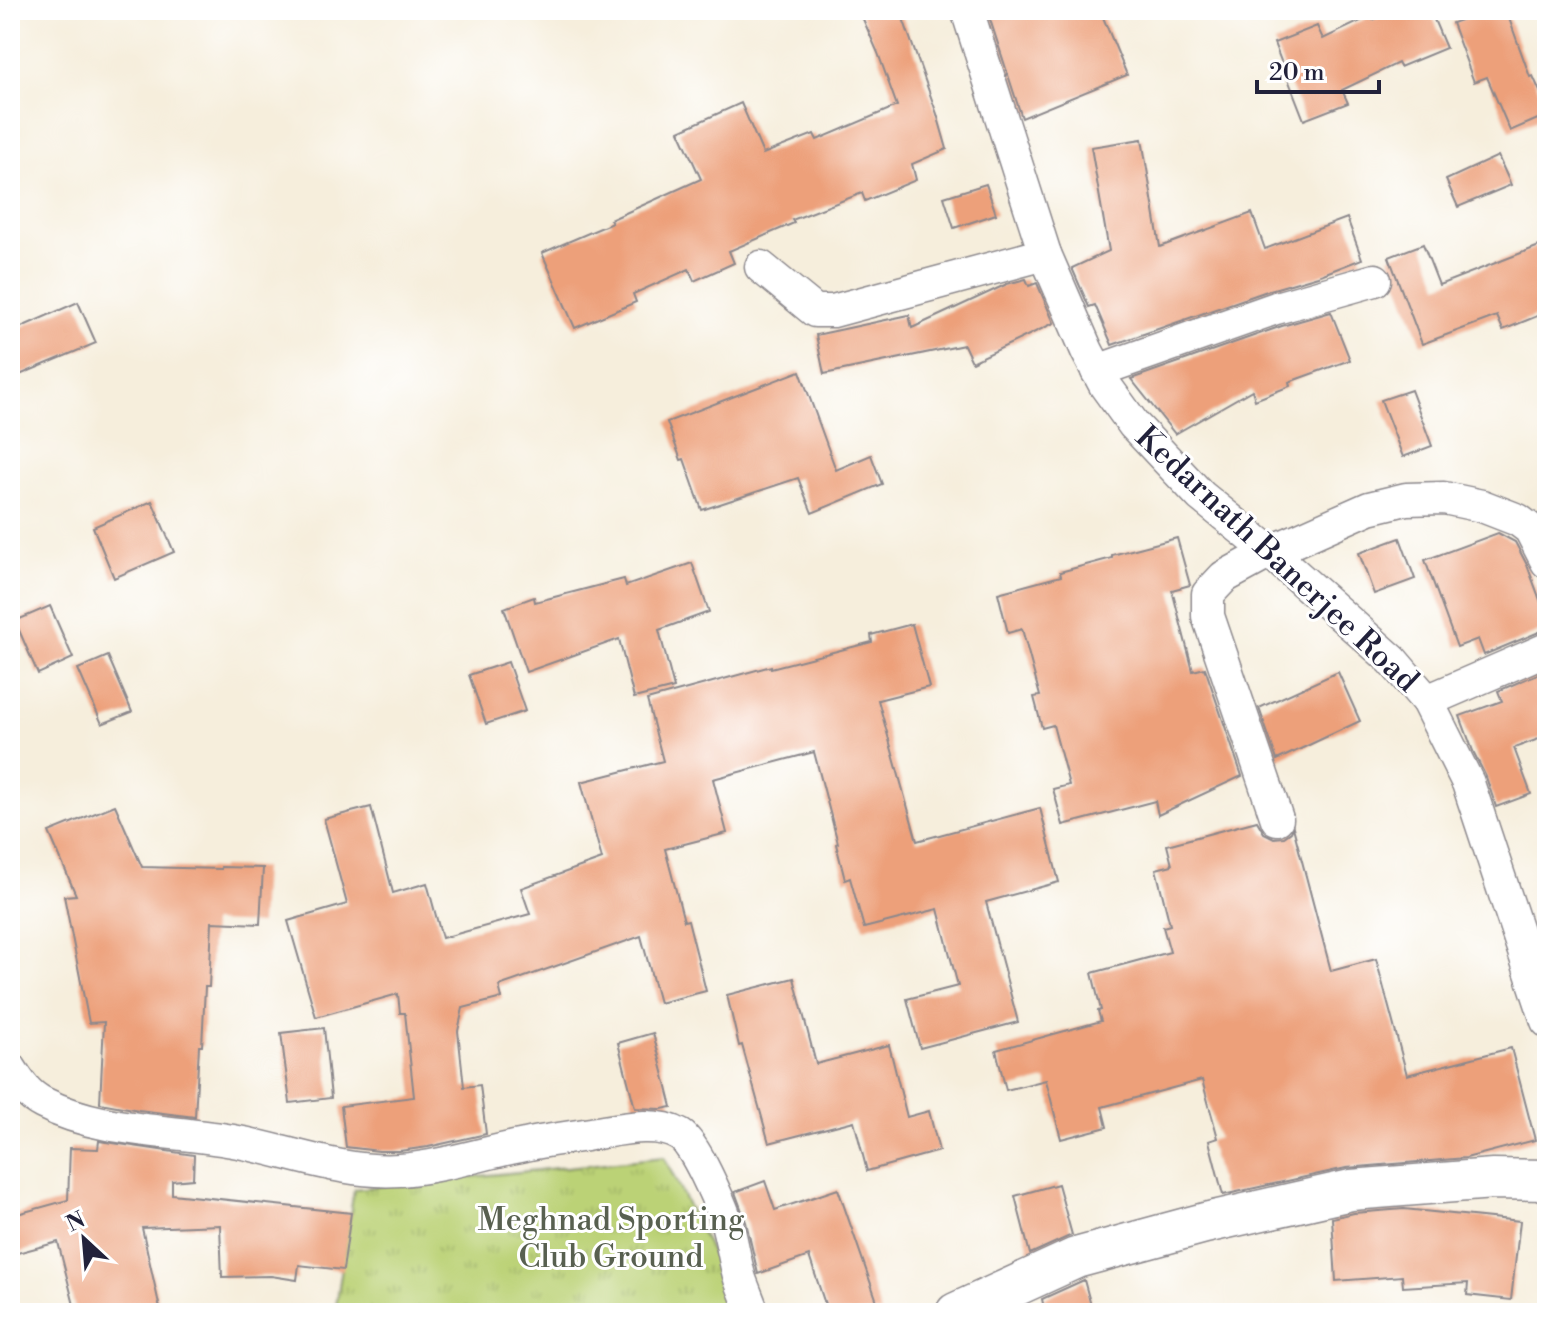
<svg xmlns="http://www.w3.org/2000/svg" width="1557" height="1323" viewBox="0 0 1557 1323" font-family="'Libre Bodoni',serif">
	<defs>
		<pattern id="grass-tufts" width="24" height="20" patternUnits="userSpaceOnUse" patternTransform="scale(2)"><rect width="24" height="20" fill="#bbd276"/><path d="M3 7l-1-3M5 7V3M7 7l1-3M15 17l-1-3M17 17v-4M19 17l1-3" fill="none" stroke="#a0b467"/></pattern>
	</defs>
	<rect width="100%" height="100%" fill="#fff"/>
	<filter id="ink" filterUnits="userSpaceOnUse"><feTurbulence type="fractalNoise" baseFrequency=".0125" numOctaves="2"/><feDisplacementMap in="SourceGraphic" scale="16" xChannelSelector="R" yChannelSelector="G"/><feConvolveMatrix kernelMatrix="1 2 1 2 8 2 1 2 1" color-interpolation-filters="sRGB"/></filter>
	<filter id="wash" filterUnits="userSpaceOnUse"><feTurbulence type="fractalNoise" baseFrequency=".006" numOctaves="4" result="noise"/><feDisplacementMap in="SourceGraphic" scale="32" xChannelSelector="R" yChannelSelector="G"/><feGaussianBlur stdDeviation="1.8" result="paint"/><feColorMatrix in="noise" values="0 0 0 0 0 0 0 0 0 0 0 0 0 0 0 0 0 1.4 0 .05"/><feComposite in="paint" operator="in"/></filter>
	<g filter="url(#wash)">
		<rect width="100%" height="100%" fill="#f6eedc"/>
		<!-- grass -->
		<polygon fill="url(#grass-tufts)" stroke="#6e7a58" stroke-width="2" points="664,1157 741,1313 335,1313 354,1189"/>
		<g id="blocks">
			<!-- building -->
			<g fill="#eda07a">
				<polygon points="859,10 900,10 937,114 947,149 912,164 916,180 865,201 862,193 792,220 794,223 729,251 734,263 694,281 689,269 633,294 636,302 575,328 542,253 612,223 610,220 701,179 679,131 741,103 763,154 814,134 817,140 897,106 878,53"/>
				<polygon points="987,10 1100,10 1127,75 1022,118"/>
				<polygon points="1395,10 1430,10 1446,48 1400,67 1398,63 1342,90 1348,103 1304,120 1274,43 1317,26 1323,39 1371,16 1373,20"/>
				<polygon points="1489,10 1506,10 1530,77 1533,76 1547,107 1547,115 1510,131 1487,77 1474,82 1452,23"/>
				<polygon points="1142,139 1160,247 1252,213 1265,249 1347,218 1362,259 1318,276 1270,290 1112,345 1095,305 1089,307 1072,268 1109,251 1091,147"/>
				<polygon points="1498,156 1511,185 1458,207 1446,180"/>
				<polygon points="986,184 996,214 954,228 944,197"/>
				<polygon points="1547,243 1547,312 1503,330 1497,316 1422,344 1389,257 1423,244 1439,285"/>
				<polygon points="1026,279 1029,286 1037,283 1054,323 972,362 964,345 824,374 816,335 909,315 912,328 1007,284"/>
				<polygon points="78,302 96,343 10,379 10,332"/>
				<polygon points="1331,312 1350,360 1289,382 1290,386 1255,400 1252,390 1175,434 1131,379 1282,326"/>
				<polygon points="800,371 836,470 871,455 882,484 812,513 798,478 702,510 684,459 681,460 667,422"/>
				<polygon points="1411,390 1432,446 1403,457 1381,400"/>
				<polygon points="152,501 174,552 114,578 93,527"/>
				<polygon points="1498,533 1515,542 1527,565 1547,619 1547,630 1539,632 1484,655 1478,639 1457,647 1425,560"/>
				<polygon points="1177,538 1190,585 1172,590 1193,671 1205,668 1242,776 1158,815 1155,801 1063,825 1053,789 1069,785 1053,725 1042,728 1034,697 1040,696 1022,629 1008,633 998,593 1061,576 1060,572 1112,558 1112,555"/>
				<polygon points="1400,538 1415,579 1374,594 1359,553"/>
				<polygon points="692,563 709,612 659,630 674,688 634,698 619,639 526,672 504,608 534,597 535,602 624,579 626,586"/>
				<polygon points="50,606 73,658 38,674 15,621"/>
				<polygon points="912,624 929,687 878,700 917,841 1040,808 1059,882 986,902 1018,1022 920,1048 907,999 958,986 938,909 864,928 850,878 845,880 836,844 838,843 814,752 713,779 727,833 665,849 684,921 688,920 706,991 659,1003 641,936 499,986 502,998 463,1008 458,1031 464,1087 480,1085 486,1134 428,1147 399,1151 379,1151 346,1147 341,1106 414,1097 405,1013 400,1013 398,994 316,1017 288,921 347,904 324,819 371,807 393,893 427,883 442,938 530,914 521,888 602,859 581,782 663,761 647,700 771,666 771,668 872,642 871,635"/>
				<polygon points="108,656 132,712 102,724 78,669"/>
				<polygon points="508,662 525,711 486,724 469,675"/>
				<polygon points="1547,670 1547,736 1514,748 1531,794 1496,807 1486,777 1473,751 1460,716 1502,701 1498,691"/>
				<polygon points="1338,672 1360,721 1277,760 1259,708"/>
				<polygon points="115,805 142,867 221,869 221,867 263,868 260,924 212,922 209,987 205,987 202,1046 199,1046 195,1117 139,1110 100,1103 104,1022 89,1023 64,896 76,895 49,832"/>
				<polygon points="1257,821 1264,833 1274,838 1284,837 1291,832 1293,827 1331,971 1376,959 1407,1075 1511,1048 1535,1140 1466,1158 1346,1168 1223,1195 1209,1141 1218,1138 1202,1080 1102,1107 1107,1127 1061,1139 1046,1080 1006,1090 996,1050 1101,1021 1098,1011 1101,1010 1092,973 1170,952 1163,927 1170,925 1156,869 1172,865 1167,845"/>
				<polygon points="794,978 816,1064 889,1045 907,1117 929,1111 939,1151 867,1171 854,1121 769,1143 742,1045 739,1046 727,995"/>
				<polygon points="324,1028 331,1098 290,1103 281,1033"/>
				<polygon points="653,1033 672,1107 662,1109 635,1108 618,1043"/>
				<polygon points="99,1141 194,1155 193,1179 172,1181 172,1194 351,1213 343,1270 299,1265 297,1280 271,1276 222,1277 220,1225 142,1228 161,1313 76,1313 58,1242 10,1255 10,1216 68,1200 70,1148 98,1149"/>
				<polygon points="765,1181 775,1210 838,1189 881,1313 828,1313 809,1256 758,1274 746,1222 735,1192"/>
				<polygon points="1058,1184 1072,1235 1030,1254 1015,1196"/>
				<polygon points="1404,1209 1520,1221 1511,1300 1467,1295 1468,1283 1403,1287 1402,1276 1336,1281 1332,1218 1354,1213"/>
				<polygon points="1084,1280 1093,1313 1045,1313 1042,1299"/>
			</g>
		</g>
	</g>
	<g filter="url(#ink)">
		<use href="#blocks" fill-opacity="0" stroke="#8c888c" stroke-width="2"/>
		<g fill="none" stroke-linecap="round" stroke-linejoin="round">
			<defs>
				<g id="minor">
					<polyline points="967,10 1045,254 1087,351 1105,385 1134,425 1201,496 1270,552 1392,660 1427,701 1468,783 1547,1021"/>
					<polyline points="761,267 815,311 833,311 1045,254"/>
					<polyline points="1097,371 1276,308 1375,280"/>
					<polyline points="1427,701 1547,649"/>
					<polyline points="1277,819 1208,616 1208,594 1224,577 1270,552 1369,508 1406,499 1444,498 1482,506 1518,520 1530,529 1547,562"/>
					<path d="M10,1068C19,1082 27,1095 43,1103C99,1132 172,1130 233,1141C288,1151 343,1174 400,1170C442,1167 483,1153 525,1145C547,1140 569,1138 591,1134C618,1130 655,1120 680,1135C695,1144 719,1201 726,1220C732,1239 734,1259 740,1279C744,1290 749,1302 753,1313"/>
				</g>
				<polyline id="tertiary" points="956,1313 1076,1258 1205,1223 1351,1190 1493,1179 1547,1180"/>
			</defs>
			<!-- minor casing -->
			<use href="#minor" stroke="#8c888c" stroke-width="35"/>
			<!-- tertiary casing -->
			<use href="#tertiary" stroke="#8c888c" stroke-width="43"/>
			<!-- minor -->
			<use href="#minor" stroke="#fff" stroke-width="32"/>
			<!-- tertiary -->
			<use href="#tertiary" stroke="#fff" stroke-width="40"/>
		</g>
	</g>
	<g text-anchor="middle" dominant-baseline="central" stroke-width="6" stroke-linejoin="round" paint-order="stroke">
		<!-- street labels -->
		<g font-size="32" fill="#22223b" stroke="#fff">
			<text transform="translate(1277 559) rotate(43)">Kedarnath Banerjee Road</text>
		</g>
		<!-- park labels -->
		<g font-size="32" fill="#586050" stroke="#fff">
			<text x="611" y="1220">Meghnad Sporting<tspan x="611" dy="37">Club Ground</tspan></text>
		</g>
	</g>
	<!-- margin -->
	<rect width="1557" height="1323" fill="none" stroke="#fff" stroke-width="40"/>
	<!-- north arrow -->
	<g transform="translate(84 1239) rotate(334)" stroke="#ffffff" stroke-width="6" paint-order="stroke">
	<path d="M0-6L14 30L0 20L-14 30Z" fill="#22223b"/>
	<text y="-12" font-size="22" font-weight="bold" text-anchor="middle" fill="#22223b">N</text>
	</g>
	<!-- scale -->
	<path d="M1257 80v12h122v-12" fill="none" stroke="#22223b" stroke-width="4"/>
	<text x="1269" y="80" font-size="24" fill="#22223b" stroke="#ffffff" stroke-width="6" paint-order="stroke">20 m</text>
</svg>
